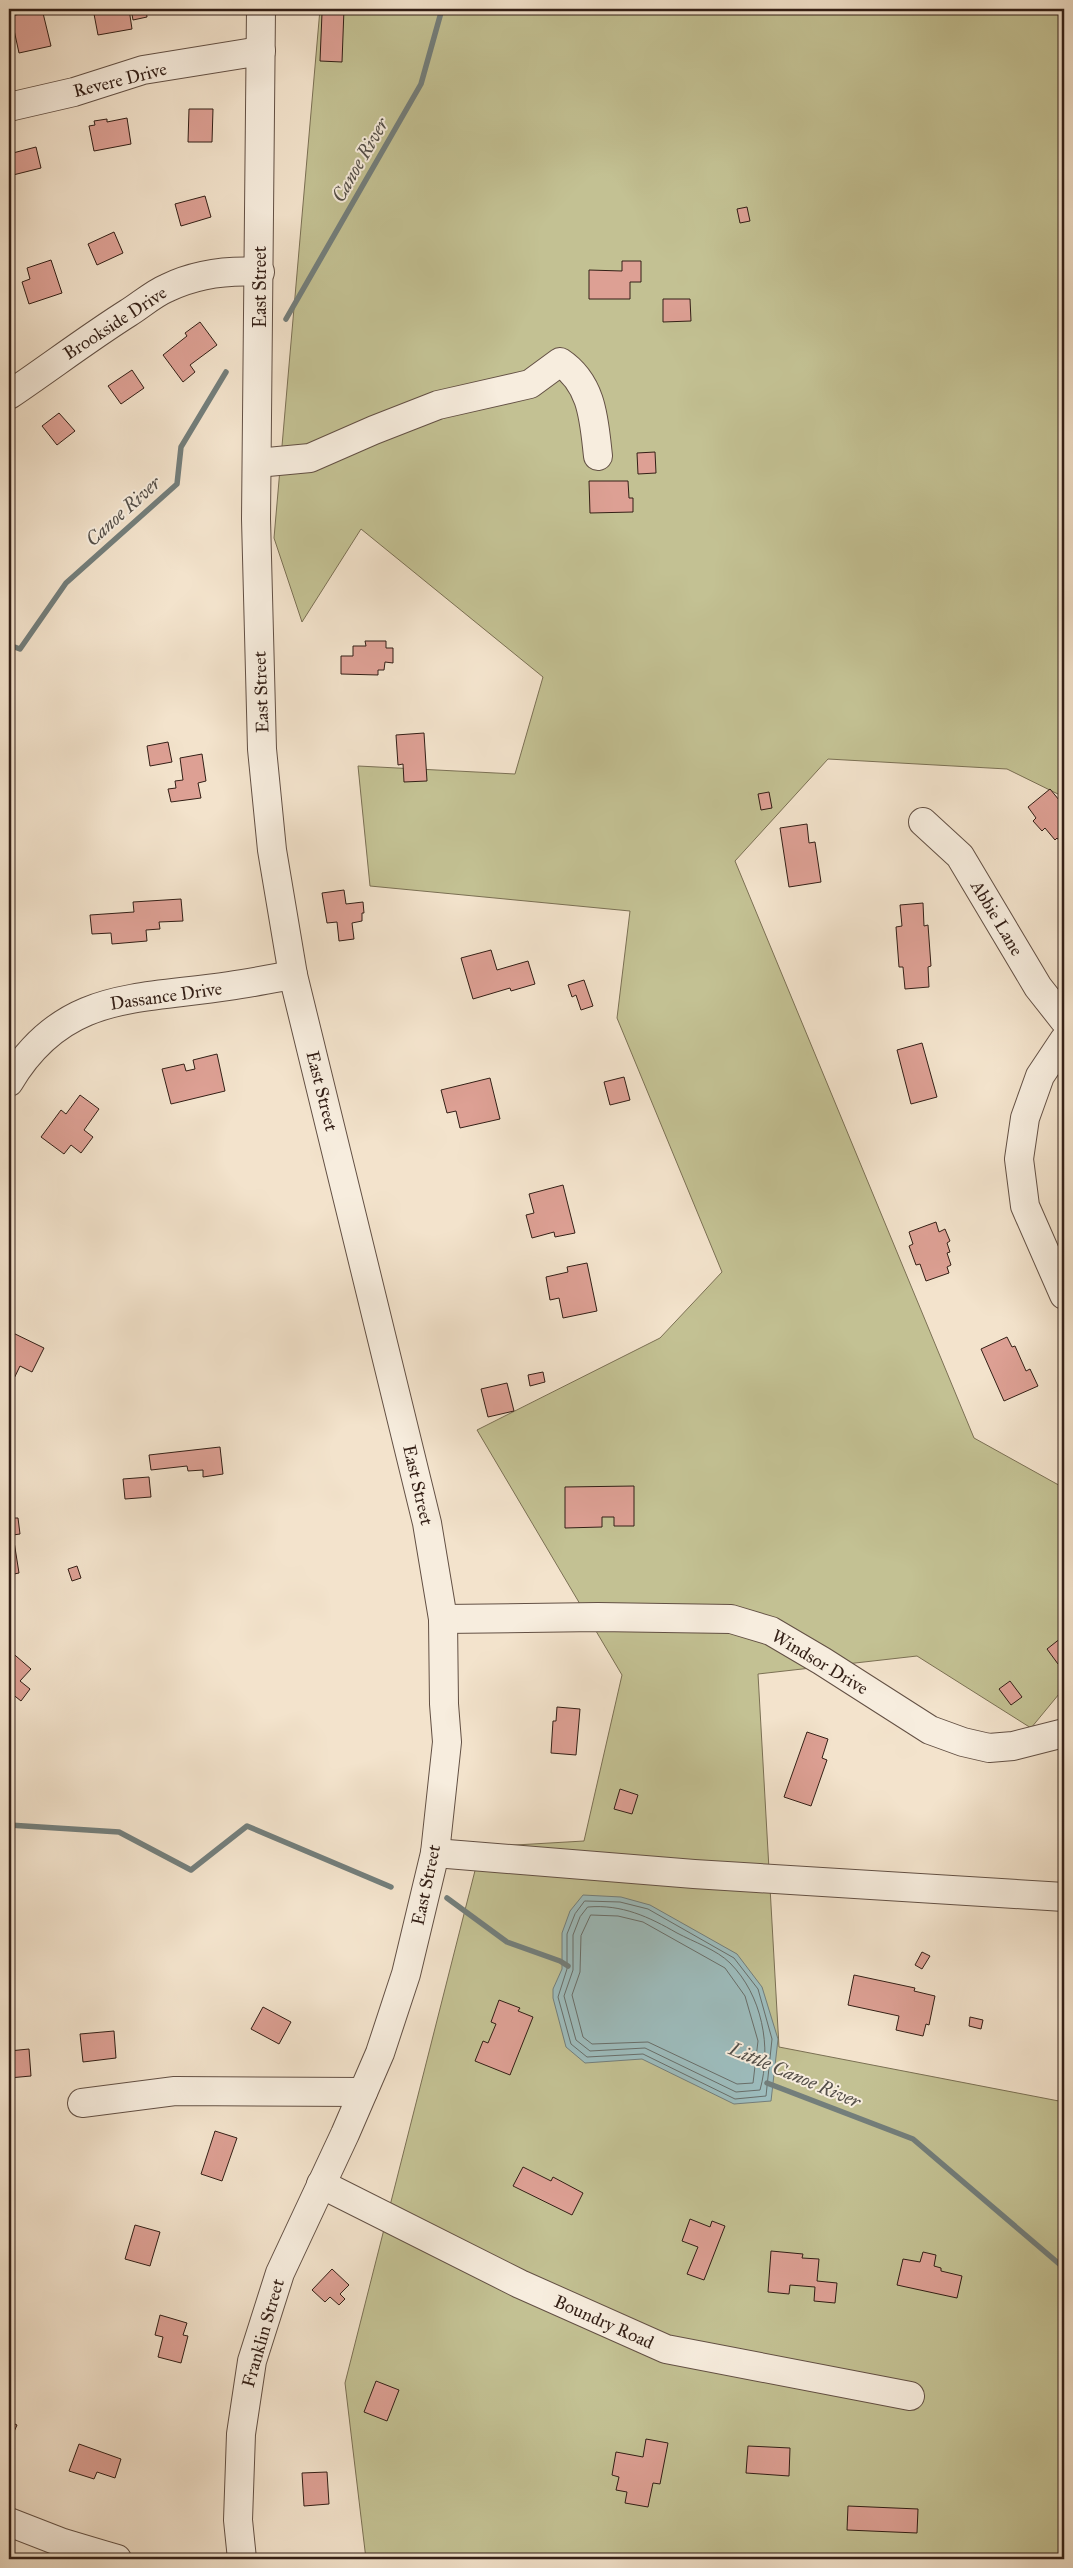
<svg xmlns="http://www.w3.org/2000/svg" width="1073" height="2568" viewBox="0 0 1073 2568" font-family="'IM FELL Great Primer',serif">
	<rect width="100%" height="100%" fill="#f3e3cc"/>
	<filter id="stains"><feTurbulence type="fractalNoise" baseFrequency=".004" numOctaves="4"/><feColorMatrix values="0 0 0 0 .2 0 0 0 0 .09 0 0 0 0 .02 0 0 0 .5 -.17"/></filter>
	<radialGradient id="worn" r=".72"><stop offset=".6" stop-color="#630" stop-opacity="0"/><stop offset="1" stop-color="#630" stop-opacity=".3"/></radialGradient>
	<!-- green -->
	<polygon fill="#c3c193" stroke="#7b7054" points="320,9 1064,9 1064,797 1007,769 828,759 735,861 974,1438 1064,1488 1064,1688 1031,1728 917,1656 758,1674 779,2047 1064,2102 1064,2559 366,2559 345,2383 481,1847 584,1841 622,1675 477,1430 660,1338 722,1272 617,1018 630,911 370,886 358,766 515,774 543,677 361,529 302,622 274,538"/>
	<!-- water -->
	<polygon fill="#9dbdbe" stroke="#737e7b" points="583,1895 621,1897 650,1905 737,1954 762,1987 778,2039 771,2101 734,2104 642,2059 585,2063 566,2047 553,1998 553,1989 562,1969 562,1933 570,1911"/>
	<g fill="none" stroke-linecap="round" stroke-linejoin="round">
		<!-- shore -->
		<g stroke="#686e6a" stroke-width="1">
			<polygon points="585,1901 620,1902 648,1909 734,1958 758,1989 772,2039 766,2096 735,2099 643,2054 587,2057 571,2044 558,1997 567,1969 567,1934 575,1914"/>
			<path d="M588,1907C622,1904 649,1917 677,1933C694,1942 717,1950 730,1963C762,1995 772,2047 760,2090L736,2092L645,2048L590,2051L576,2040L564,1996L573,1970V1935L580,1917Z"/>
			<polygon points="591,1915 618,1916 643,1922 725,1968 745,1996 758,2041 753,2083 737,2084 648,2042 592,2044 583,2037 572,1995 580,1972 581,1936"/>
		</g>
		<!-- stream -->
		<g stroke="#737e7b" stroke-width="5.5">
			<polyline points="286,319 421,84 442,9"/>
			<polyline points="9,645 20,649 66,583 177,484 181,447 226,372"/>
			<polyline points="9,1825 119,1832 191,1870 247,1826 391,1887"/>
			<polyline points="447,1898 507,1942 560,1961 568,1966"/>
			<polyline points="767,2083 913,2139 1064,2268"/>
		</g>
	</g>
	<!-- building -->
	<g fill="#dda094" stroke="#331f16">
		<polygon points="42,9 51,46 19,53 11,16"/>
		<polygon points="100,9 129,9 132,29 98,35 94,14 101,13"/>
		<polygon points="131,9 146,9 147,17 133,20"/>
		<polygon points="330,9 344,9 342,62 320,61 322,13 330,13"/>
		<polygon points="189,109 213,109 212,142 188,142"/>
		<polygon points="127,118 131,144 94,151 89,126 95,125 94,121 107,119 107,122"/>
		<polygon points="36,147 41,168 13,175 14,179 9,181 9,154"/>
		<polygon points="205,196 211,217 181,226 175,204"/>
		<polygon points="747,207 750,221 740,223 737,209"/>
		<polygon points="114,232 123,253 97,265 88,244"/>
		<polygon points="51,260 62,293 29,304 22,282 30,279 27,268"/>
		<polygon points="622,261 641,261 641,282 630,282 630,299 589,299 589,270 622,271"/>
		<polygon points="663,299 690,299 691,321 663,322"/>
		<polygon points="200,322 217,345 190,365 195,372 183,382 163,355 187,336 185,333"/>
		<polygon points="132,370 144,388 121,404 108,386"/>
		<polygon points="59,413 75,431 57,445 42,426"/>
		<polygon points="655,452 656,473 638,474 637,453"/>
		<polygon points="589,481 628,481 629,498 633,498 633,512 590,513"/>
		<polygon points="365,641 386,641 386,648 393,648 393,663 385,662 384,670 378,670 378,675 341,674 341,656 353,656 353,646 366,646"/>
		<polygon points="424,733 427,781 404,782 403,764 398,765 396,735"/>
		<polygon points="168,742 172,762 150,766 147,746"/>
		<polygon points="202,754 206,781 198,783 201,798 171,802 168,789 176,788 175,781 183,780 180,758"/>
		<polygon points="1050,789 1064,806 1064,846 1057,838 1055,840 1045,828 1042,831 1033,821 1036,818 1028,807"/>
		<polygon points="769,792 772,808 761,810 758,794"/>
		<polygon points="807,824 809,843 815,842 821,882 789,887 780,828"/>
		<polygon points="344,890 346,904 363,902 364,913 362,913 362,921 352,923 354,939 339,941 337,922 327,923 322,893"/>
		<polygon points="181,899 183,921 159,922 160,929 146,930 147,941 112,944 111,933 92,934 90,915 134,912 133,902"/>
		<polygon points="923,903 924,926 928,925 931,966 928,967 929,987 905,989 903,967 899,967 896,927 902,926 900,905"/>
		<polygon points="491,950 497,970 528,961 535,984 511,991 510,988 473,999 461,958"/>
		<polygon points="584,980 593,1006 581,1010 576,995 572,997 568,985"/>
		<polygon points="922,1043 937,1097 911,1104 897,1050"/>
		<polygon points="217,1054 225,1091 171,1104 162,1069 184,1064 186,1071 195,1069 193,1060"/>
		<polygon points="624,1077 630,1100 610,1105 604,1082"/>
		<polygon points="490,1078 500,1119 460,1128 456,1111 447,1113 441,1090"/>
		<polygon points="80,1095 99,1109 84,1130 93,1137 81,1153 71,1145 64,1154 41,1137 61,1110 66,1114"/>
		<polygon points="563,1185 575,1233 555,1237 554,1232 532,1238 526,1215 534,1213 529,1194"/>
		<polygon points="936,1222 939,1232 945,1229 950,1241 947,1243 950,1252 947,1253 951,1265 947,1267 949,1273 926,1281 920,1264 916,1265 909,1246 913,1244 909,1232"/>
		<polygon points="587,1263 597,1311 563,1318 559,1298 550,1300 546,1277 568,1272 567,1267"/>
		<polygon points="9,1331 44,1348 32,1372 20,1366 9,1389"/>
		<polygon points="1007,1337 1012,1347 1015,1346 1026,1371 1030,1369 1038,1386 1004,1401 981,1349"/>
		<polygon points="543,1372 545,1382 530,1386 528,1375"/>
		<polygon points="507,1383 514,1411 488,1417 481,1389"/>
		<polygon points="220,1447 223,1474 203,1477 203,1470 188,1471 187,1466 151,1470 149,1455"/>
		<polygon points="149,1477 151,1497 125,1499 123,1479"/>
		<polygon points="634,1486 634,1526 614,1526 614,1517 602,1517 602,1527 565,1528 565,1487"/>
		<polygon points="9,1518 18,1518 20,1534 13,1535 19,1573 9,1575"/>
		<polygon points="77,1566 81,1578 72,1581 68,1569"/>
		<polygon points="1064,1631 1064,1662 1062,1660 1058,1664 1047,1649 1061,1638 1059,1635"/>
		<polygon points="9,1650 31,1669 20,1681 30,1689 21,1701 11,1693 9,1696"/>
		<polygon points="1010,1681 1022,1697 1011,1705 999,1689"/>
		<polygon points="557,1707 580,1709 576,1755 551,1753 553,1721 556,1721"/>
		<polygon points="807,1732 828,1739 822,1758 827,1760 811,1806 784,1797"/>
		<polygon points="620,1789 638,1795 632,1814 614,1809"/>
		<polygon points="922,1952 930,1956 922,1969 915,1965"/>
		<polygon points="854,1975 915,1988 914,1991 935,1996 929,2025 926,2024 923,2036 896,2030 899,2016 848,2005"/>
		<polygon points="499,2000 520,2008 518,2011 533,2017 510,2075 475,2061 483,2041 488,2043 496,2024 491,2022"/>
		<polygon points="263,2007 291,2022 279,2044 251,2029"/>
		<polygon points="970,2017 983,2020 981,2029 969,2026"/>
		<polygon points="114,2031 116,2058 83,2062 80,2034"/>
		<polygon points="29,2049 31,2076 9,2078 9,2051"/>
		<polygon points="215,2131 237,2138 222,2181 201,2174"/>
		<polygon points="523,2167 551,2181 553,2177 583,2193 572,2215 513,2186"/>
		<polygon points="690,2219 710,2227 712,2221 725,2226 704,2280 687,2274 698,2247 682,2241"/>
		<polygon points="135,2225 160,2232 150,2266 125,2259"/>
		<polygon points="771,2251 803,2254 802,2258 819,2259 817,2281 837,2283 835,2303 814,2301 815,2287 790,2285 789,2294 768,2292"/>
		<polygon points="923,2252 936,2255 934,2266 941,2268 941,2271 962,2276 957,2298 897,2285 903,2259 920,2262"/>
		<polygon points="332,2269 349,2285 340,2294 345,2299 339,2305 330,2297 325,2302 312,2290"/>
		<polygon points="160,2315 187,2323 183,2335 188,2336 181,2363 158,2357 163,2337 155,2335"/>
		<polygon points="376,2381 399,2390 387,2421 364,2412"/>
		<polygon points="9,2421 17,2425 9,2443"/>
		<polygon points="646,2439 668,2443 660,2484 653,2483 648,2507 625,2503 627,2492 616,2490 619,2477 612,2475 616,2452 643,2457"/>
		<polygon points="79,2444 121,2459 115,2478 97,2472 94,2479 69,2471"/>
		<polygon points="748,2446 790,2448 789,2476 746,2473"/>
		<polygon points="327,2472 329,2504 304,2506 302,2473"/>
		<polygon points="848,2506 918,2509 917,2533 847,2530"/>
	</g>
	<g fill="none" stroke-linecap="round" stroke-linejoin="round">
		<defs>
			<g id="minor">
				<polyline points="9,107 74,92 143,70 261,51"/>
				<path d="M9,395C49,368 87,339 128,313C141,305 153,294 167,288C196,274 228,270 260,272"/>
				<path d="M257,463L310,458L374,430L438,405L530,384L560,362C593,384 594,421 598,456"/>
				<polyline points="923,822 960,856 1038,987 1064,1020"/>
				<polyline points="1064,1040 1040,1076 1025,1118 1019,1159 1025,1206 1064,1295"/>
				<path d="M9,1082C63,991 137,1000 229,986C250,983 271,979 293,975"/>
				<polyline points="443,1619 598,1617 731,1619 771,1631 822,1661 930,1730 963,1742 989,1748 1013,1746 1064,1733"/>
				<polyline points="435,1853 694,1874 1064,1897"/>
				<polyline points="82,2103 175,2091 363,2092"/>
				<polyline points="321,2184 520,2284 666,2349 910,2396"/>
				<polyline points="9,2522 63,2543 117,2559"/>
				<polyline points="242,2559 238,2520 241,2434 252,2361 280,2273 345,2134 380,2053 406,1974 435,1853 447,1742 444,1704 443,1619 427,1523 293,975 272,850 262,749 256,519 261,9"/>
			</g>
		</defs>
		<!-- minor casing -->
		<use href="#minor" stroke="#635044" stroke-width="30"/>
		<!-- minor -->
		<use href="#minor" stroke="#f7edde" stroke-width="28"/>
	</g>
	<g text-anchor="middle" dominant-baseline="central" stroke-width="4" stroke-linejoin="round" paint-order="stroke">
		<!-- street labels -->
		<g font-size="18" fill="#331f16" stroke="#f7edde">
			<text transform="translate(120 80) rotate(-14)">Revere Drive</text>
			<text transform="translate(260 287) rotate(-90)">East Street</text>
			<text transform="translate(115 323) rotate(-33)">Brookside Drive</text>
			<text transform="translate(261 692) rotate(-92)">East Street</text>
			<text transform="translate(997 918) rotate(59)">Abbie Lane</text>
			<text transform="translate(166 996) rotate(-8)">Dassance Drive</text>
			<text transform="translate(322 1091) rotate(76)">East Street</text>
			<text transform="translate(418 1485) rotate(77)">East Street</text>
			<text transform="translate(820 1662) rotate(31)">Windsor Drive</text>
			<text transform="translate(426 1885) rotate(-78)">East Street</text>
			<text transform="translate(604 2322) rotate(24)">Boundry Road</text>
			<text transform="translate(263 2333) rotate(-74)">Franklin Street</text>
		</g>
		<!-- water labels -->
		<g font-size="19" font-style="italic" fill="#534e48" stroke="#f7edde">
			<text transform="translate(360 160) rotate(-60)">Canoe River</text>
			<text transform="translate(123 511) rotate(-42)">Canoe River</text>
			<text transform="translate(795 2075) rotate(23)">Little Canoe River</text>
		</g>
	</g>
	<!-- margin -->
	<rect width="1073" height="2568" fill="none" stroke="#f3e3cc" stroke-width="30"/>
	<rect x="10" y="10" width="1053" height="2548" fill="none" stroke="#331f16" stroke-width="2.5"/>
	<rect x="15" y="15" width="1043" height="2538" fill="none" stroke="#331f16"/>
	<rect width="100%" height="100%" filter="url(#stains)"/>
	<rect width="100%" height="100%" fill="url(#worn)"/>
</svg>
